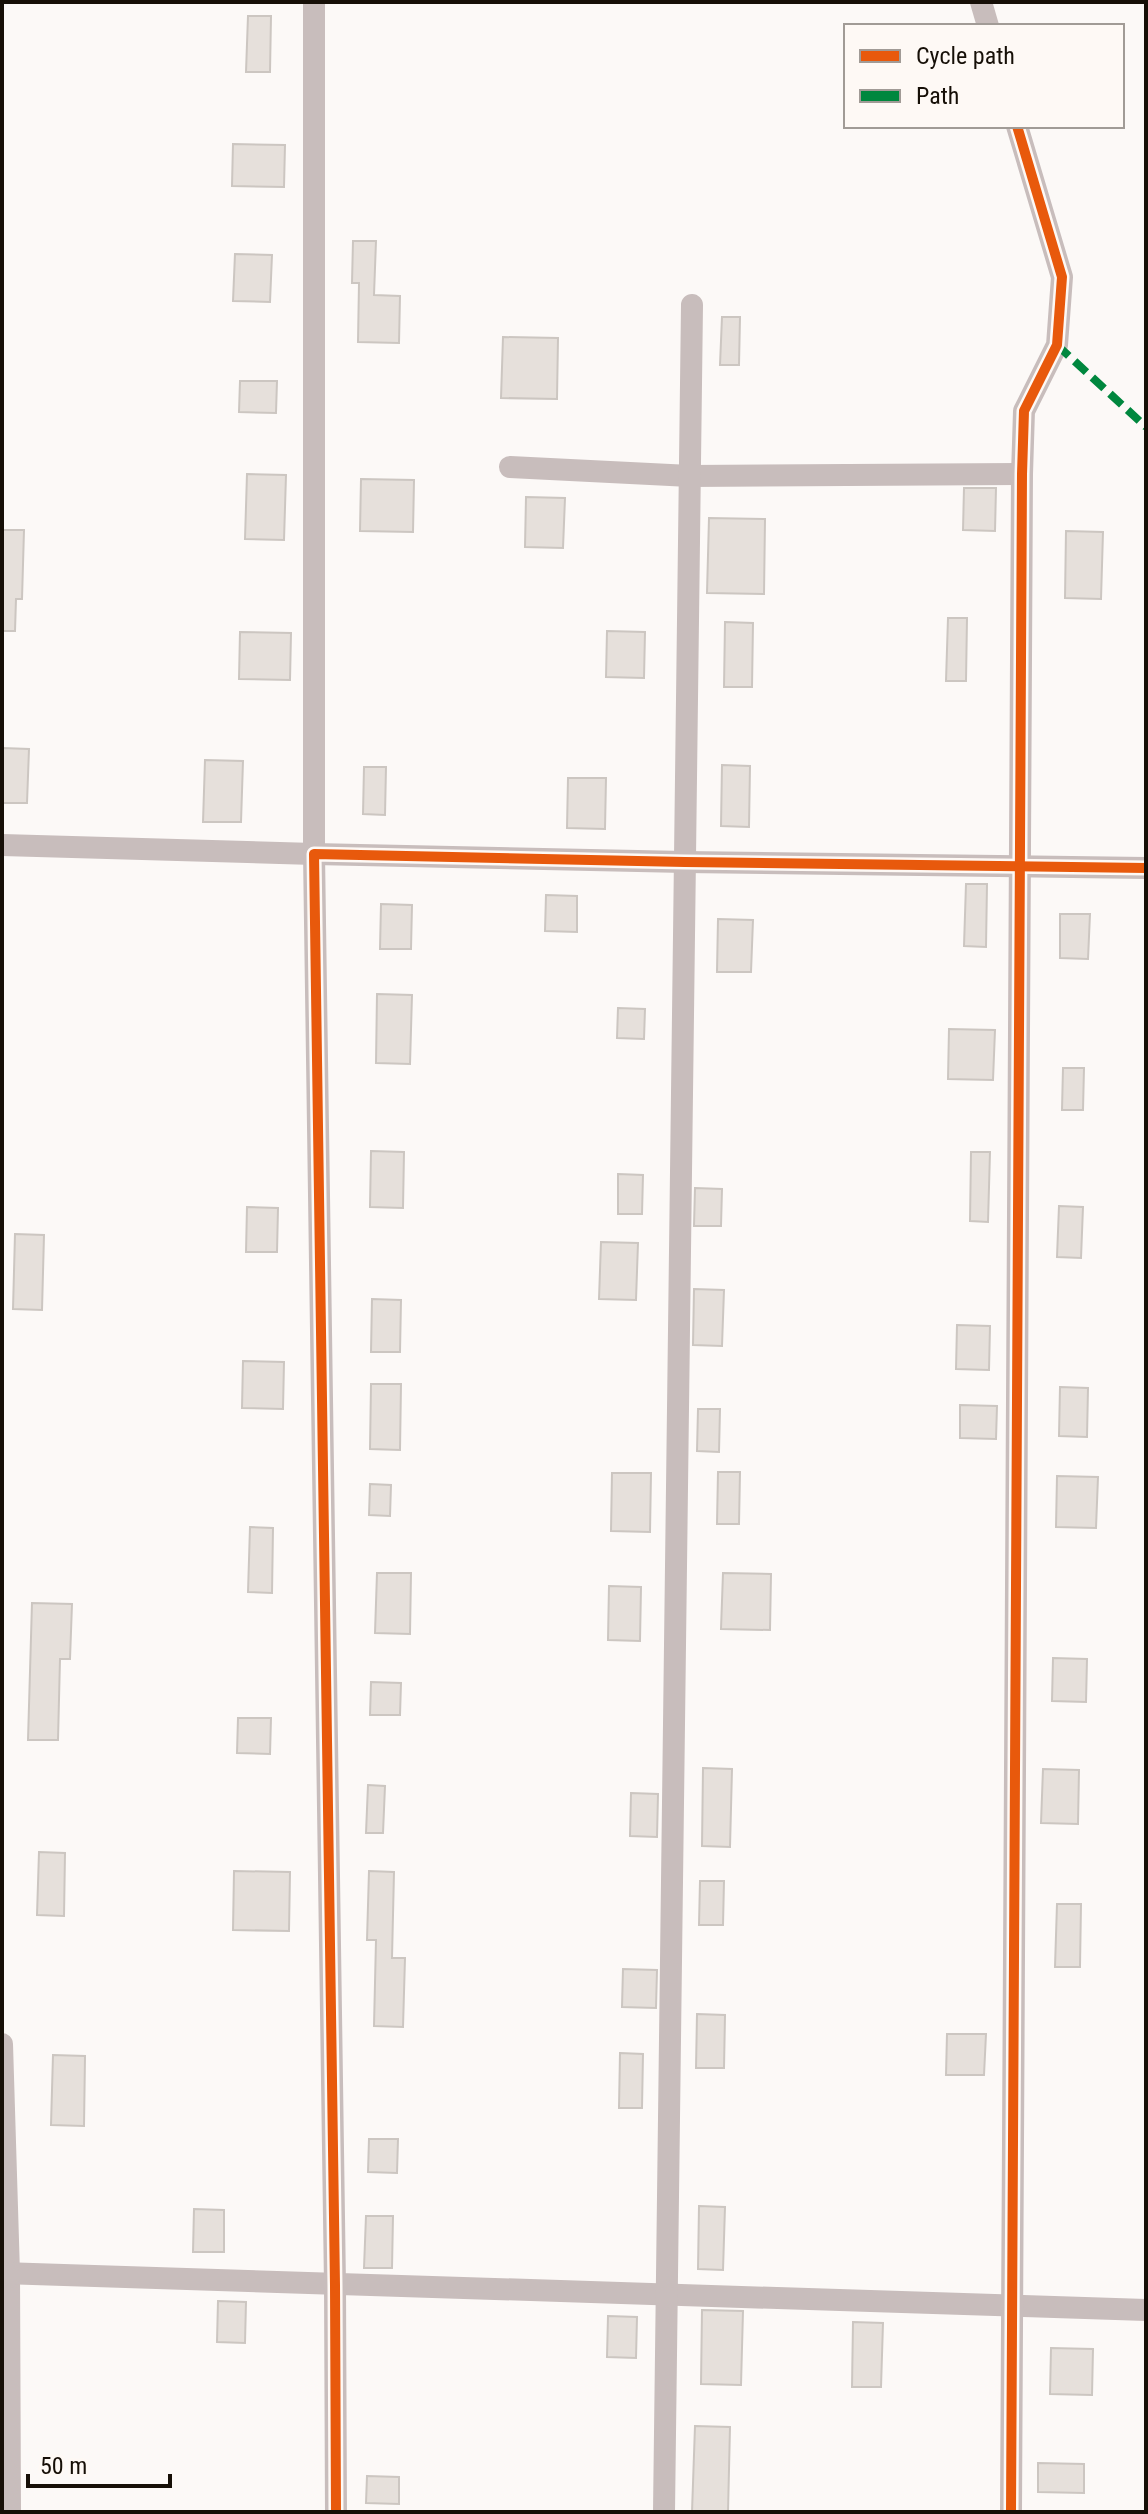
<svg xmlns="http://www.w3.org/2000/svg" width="1148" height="2514" viewBox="0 0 1148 2514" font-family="'Roboto Condensed',sans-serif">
	<rect width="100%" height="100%" fill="#fcf9f7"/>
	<!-- building -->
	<g fill="#e6e0db" stroke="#ccc6c1" stroke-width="2">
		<polygon points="248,16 271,16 270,72 246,72"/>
		<polygon points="233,144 285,145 284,187 232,186"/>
		<polygon points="353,241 376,241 374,295 400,296 399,343 358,342 359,283 352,283"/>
		<polygon points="235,254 272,255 270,302 233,301"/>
		<polygon points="722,317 740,317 739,365 720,365"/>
		<polygon points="503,337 558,338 557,399 501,398"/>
		<polygon points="240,381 277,381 276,413 239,412"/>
		<polygon points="247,474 286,475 284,540 245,539"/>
		<polygon points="361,479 414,480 413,532 360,531"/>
		<polygon points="964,488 996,488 995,531 963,530"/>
		<polygon points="526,497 565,498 563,548 525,547"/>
		<polygon points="709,518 765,519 764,594 707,593"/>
		<polygon points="2,530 24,530 22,599 16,599 15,631 2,631"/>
		<polygon points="1066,531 1103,532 1101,599 1065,598"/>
		<polygon points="948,618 967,618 966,681 946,681"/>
		<polygon points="725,622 753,623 752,687 724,687"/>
		<polygon points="607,631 645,632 644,678 606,677"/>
		<polygon points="240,632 291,633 290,680 239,679"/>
		<polygon points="2,748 29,749 27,803 2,803"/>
		<polygon points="205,760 243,761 241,822 203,822"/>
		<polygon points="722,765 750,766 749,827 721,826"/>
		<polygon points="364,767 386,767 385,815 363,814"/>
		<polygon points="568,778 606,778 605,829 567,828"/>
		<polygon points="966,884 987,884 986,947 964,946"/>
		<polygon points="546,895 577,896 577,932 545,931"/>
		<polygon points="381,904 412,905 411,949 380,949"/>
		<polygon points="1060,914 1090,914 1088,959 1060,958"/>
		<polygon points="718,919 753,920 751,972 717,972"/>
		<polygon points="377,994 412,995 410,1064 376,1063"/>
		<polygon points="618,1008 645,1009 644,1039 617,1038"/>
		<polygon points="949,1029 995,1030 993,1080 948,1079"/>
		<polygon points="1063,1068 1084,1068 1083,1110 1062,1110"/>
		<polygon points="371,1151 404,1152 403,1208 370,1207"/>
		<polygon points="971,1152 990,1152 988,1222 970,1221"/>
		<polygon points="618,1174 643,1175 642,1214 618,1214"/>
		<polygon points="695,1188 722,1189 721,1226 694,1226"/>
		<polygon points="1059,1206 1083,1207 1081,1258 1057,1257"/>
		<polygon points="247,1207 278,1208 277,1252 246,1252"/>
		<polygon points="15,1234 44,1235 42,1310 13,1309"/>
		<polygon points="601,1242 638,1243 636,1300 599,1299"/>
		<polygon points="694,1289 724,1290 722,1346 693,1345"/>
		<polygon points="372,1299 401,1300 400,1352 371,1352"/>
		<polygon points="957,1325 990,1326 989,1370 956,1369"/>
		<polygon points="243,1361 284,1362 283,1409 242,1408"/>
		<polygon points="371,1384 401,1384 400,1450 370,1449"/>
		<polygon points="1060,1387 1088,1388 1087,1437 1059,1436"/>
		<polygon points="960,1405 997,1406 996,1439 960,1438"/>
		<polygon points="698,1409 720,1409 719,1452 697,1451"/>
		<polygon points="718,1472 740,1472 739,1524 717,1524"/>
		<polygon points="612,1473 651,1473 650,1532 611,1531"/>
		<polygon points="1057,1476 1098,1477 1096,1528 1056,1527"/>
		<polygon points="370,1484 391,1485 390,1516 369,1515"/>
		<polygon points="250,1527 273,1528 272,1593 248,1592"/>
		<polygon points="377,1573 411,1573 410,1634 375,1633"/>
		<polygon points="723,1573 771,1574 770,1630 721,1629"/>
		<polygon points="609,1586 641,1587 640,1641 608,1640"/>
		<polygon points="32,1603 72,1604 70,1659 60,1659 58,1740 28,1740"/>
		<polygon points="1053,1658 1087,1659 1086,1702 1052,1701"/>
		<polygon points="371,1682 401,1683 400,1715 370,1715"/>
		<polygon points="238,1718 271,1718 270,1754 237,1753"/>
		<polygon points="703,1768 732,1769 730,1847 702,1846"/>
		<polygon points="1043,1769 1079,1770 1078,1824 1041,1823"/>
		<polygon points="368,1785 385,1786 383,1833 366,1833"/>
		<polygon points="631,1793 658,1794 657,1837 630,1836"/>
		<polygon points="39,1852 65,1853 64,1916 37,1915"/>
		<polygon points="234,1871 290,1872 289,1931 233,1930"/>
		<polygon points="369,1871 394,1872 392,1958 405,1958 403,2027 374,2026 376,1940 367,1940"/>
		<polygon points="700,1881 724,1881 723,1925 699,1925"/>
		<polygon points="1057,1904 1081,1904 1080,1967 1055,1967"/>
		<polygon points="623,1969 657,1970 656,2008 622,2007"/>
		<polygon points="697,2014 725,2015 724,2068 696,2068"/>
		<polygon points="947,2034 986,2034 984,2075 946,2075"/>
		<polygon points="620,2053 643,2054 642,2108 619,2108"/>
		<polygon points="53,2055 85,2056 84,2126 51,2125"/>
		<polygon points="369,2139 398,2139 397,2173 368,2172"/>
		<polygon points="699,2206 725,2207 723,2270 698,2269"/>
		<polygon points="194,2209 224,2210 224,2252 193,2252"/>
		<polygon points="366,2216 393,2216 392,2268 364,2268"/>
		<polygon points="218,2301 246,2302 245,2343 217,2342"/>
		<polygon points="702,2310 743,2311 741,2385 701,2384"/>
		<polygon points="608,2316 637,2317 636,2358 607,2357"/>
		<polygon points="853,2322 883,2323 881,2387 852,2387"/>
		<polygon points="1051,2348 1093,2349 1092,2395 1050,2394"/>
		<polygon points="695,2426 730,2427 728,2512 692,2512"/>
		<polygon points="1038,2463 1084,2464 1084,2493 1038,2492"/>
		<polygon points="367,2476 399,2477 399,2504 366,2503"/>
	</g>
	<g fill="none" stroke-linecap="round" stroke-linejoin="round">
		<!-- minor -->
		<g stroke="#c8bdbc" stroke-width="22">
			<polyline points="981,2 988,26"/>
			<polyline points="510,467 690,476 1022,474"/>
			<polyline points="2,845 314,854 314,2"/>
			<polyline points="2,2044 9,2273 10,2512"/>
			<polyline points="2,2273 1146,2310"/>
			<polyline points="336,2512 335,2285 314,854 685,862 1146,868"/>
			<polyline points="664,2512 692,305"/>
			<polyline points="1011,2512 1022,474 1024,411 1057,345 1062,277 1017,126"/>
		</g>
		<!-- quiet -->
		<polyline stroke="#00873e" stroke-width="8" stroke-dasharray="16 8" stroke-linecap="butt" points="1057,345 1146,427"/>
		<defs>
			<g id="cycleway">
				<polyline points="336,2512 335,2285 314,854 685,862 1146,868"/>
				<polyline points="1011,2512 1022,474 1024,411 1057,345 1062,277 1017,126"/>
			</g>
		</defs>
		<!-- cycleway casing -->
		<use href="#cycleway" stroke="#fef9f5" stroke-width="15"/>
		<!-- cycleway -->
		<use href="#cycleway" stroke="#e8590c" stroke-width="10"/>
	</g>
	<!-- border -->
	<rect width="1148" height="2514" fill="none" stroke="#160f07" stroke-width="8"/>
	<!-- legend -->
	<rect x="844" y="24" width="280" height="104" fill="#fef9f5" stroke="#a19b96" stroke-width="2"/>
	<rect x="860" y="50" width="40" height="12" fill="#e8590c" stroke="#a19b96" stroke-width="2"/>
	<text x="916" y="64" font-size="24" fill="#160f07">Cycle path</text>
	<rect x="860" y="90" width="40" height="12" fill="#00873e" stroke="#a19b96" stroke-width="2"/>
	<text x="916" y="104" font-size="24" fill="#160f07">Path</text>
	<!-- scale -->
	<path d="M28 2474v12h142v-12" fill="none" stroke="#160f07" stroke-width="4"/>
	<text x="40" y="2474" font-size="24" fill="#160f07" stroke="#fef9f5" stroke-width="6" paint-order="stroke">50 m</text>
</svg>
